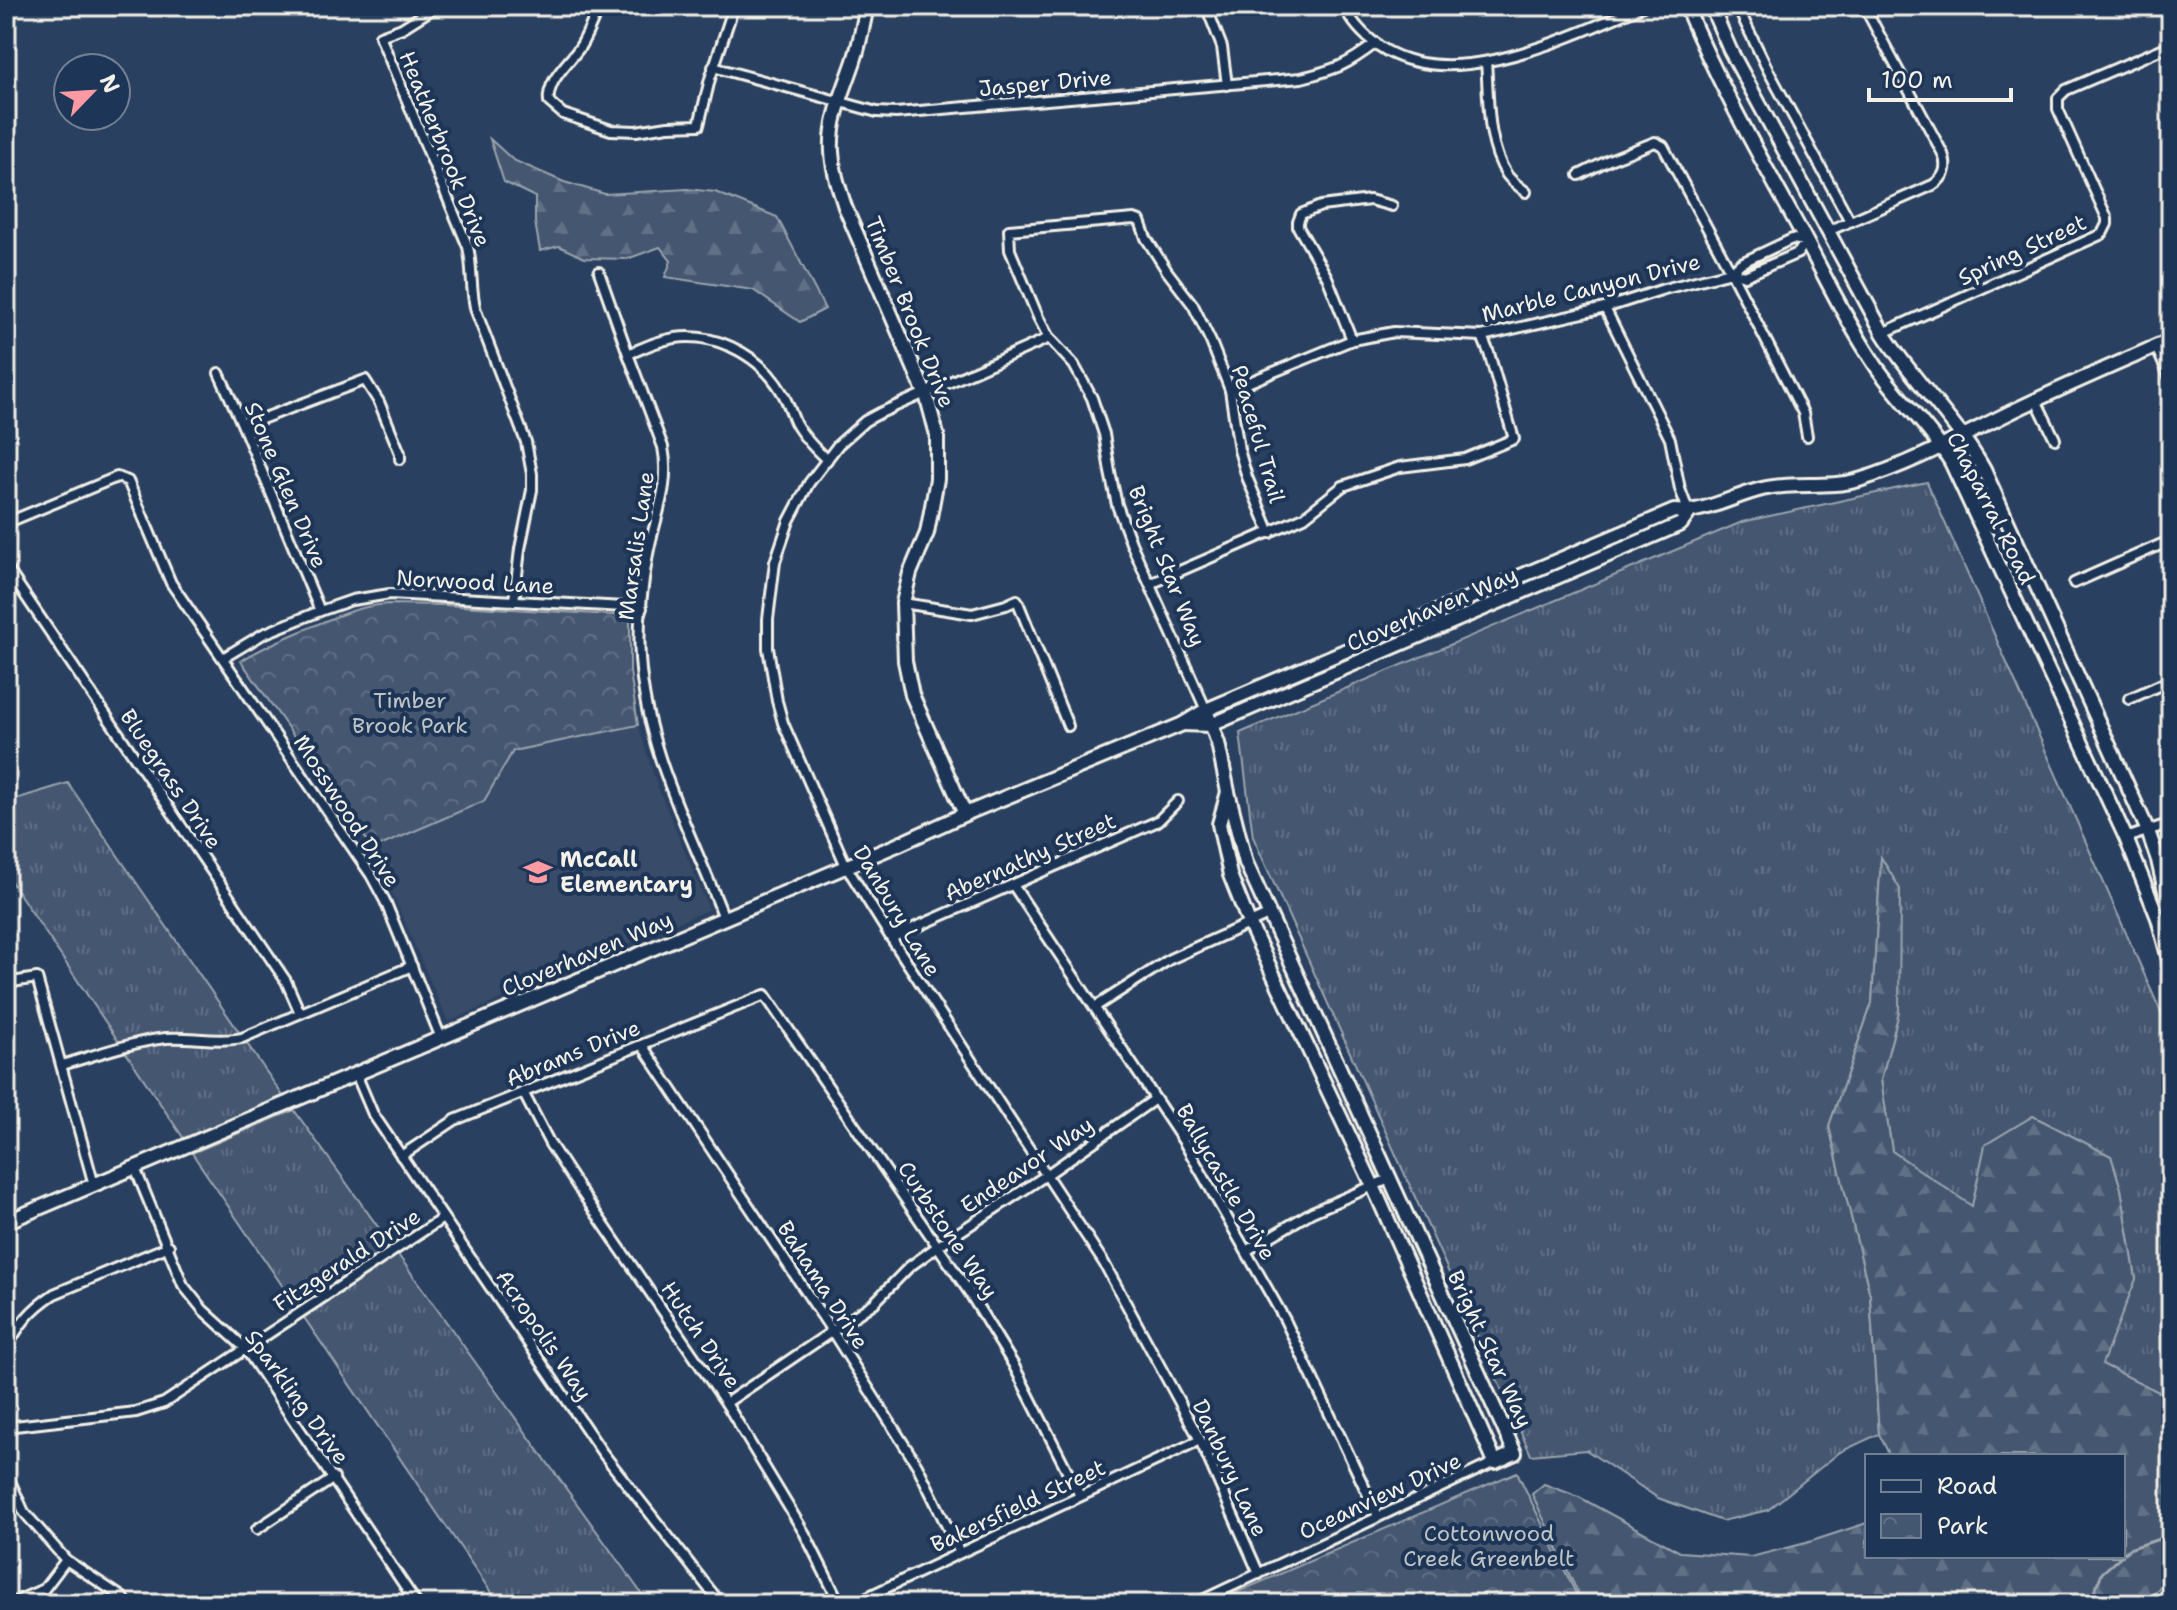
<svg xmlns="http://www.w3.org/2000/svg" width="2177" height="1610" viewBox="0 0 2177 1610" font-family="'Shantell Sans',sans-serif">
	<defs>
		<pattern id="grass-tufts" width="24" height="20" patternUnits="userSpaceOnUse" patternTransform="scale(2)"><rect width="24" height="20" fill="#445771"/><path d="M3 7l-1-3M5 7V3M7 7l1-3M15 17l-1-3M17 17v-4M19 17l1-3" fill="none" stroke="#607085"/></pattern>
		<pattern id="forest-firs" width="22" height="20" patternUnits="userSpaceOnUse" patternTransform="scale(2)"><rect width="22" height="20" fill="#445771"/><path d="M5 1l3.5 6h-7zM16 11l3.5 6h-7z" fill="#607085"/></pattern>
		<pattern id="park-crowns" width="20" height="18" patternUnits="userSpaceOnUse" patternTransform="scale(2)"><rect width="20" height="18" fill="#445771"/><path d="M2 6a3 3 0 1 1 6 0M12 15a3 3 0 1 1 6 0" fill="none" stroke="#607085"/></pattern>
	</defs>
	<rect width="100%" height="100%" fill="#2a4060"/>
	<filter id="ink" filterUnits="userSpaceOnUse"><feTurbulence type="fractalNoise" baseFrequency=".0125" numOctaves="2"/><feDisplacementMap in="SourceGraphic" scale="16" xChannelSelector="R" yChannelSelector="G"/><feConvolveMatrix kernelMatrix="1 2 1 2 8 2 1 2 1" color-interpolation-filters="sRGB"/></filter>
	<g filter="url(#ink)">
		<!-- built -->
		<polygon fill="#374c69" points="638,725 657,785 709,909 448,1022 373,849 484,801 513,751"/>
		<!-- grass -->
		<g fill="url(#grass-tufts)" stroke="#9ca4ac" stroke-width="2">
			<polygon points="1927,482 2171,1035 2171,1398 2101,1364 2136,1279 2121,1189 2111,1156 1972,1207 1892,1151 1881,1080 1899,1012 1881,858 1872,1003 1829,1126 1870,1295 1879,1434 1840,1452 1768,1510 1722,1521 1658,1498 1586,1450 1531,1455 1253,837 1240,733 1742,522"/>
			<polygon points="68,783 283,1096 184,1139 6,874 6,802"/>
			<polygon points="294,1110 649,1604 499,1604 192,1153"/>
		</g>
		<!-- forest -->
		<g fill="url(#forest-firs)" stroke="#9ca4ac" stroke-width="2">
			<polygon points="490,139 513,160 564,182 605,194 687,189 715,192 777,217 825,309 800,322 753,290 665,277 671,261 660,247 627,259 584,258 559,246 540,251 535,222 535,197 504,182"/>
			<polygon points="1881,857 1900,889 1899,1012 1881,1080 1892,1151 1972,1206 1985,1145 2033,1116 2111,1156 2121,1189 2136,1279 2102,1364 2171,1398 2171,1576 2144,1604 1583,1604 1532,1494 1544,1484 1579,1497 1680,1552 1751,1557 1806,1543 1867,1523 1867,1556 2123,1556 2123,1456 1890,1456 1879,1434 1870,1295 1829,1126 1872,1003"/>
		</g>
		<!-- park -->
		<g fill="url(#park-crowns)" stroke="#9ca4ac" stroke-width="2">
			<path d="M388,604L444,605L630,616V672L638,725L513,751L484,801L373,849L241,661C261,648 282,639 304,630C332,618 357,606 388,604Z"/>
			<polygon points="1517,1472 1581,1604 1210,1604"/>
		</g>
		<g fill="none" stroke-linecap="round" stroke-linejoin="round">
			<!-- stream -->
			<g stroke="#a1a8b0" stroke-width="3">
				<polyline points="2123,1554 2129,1549 2171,1535"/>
				<polyline points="2089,1604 2102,1573 2121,1556"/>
			</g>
			<defs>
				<g id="street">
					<path d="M437,6L402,28L380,36L468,247C473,268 470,290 476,311L526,442L532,474V490L520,549L514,601"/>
					<path d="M599,6C593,20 588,34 580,47C569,63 546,81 549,102L563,114L611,130L636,131L668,126L699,125L710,79L734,6"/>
					<polyline points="1206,6 1222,47 1227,85"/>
					<path d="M1343,6C1407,119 1555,42 1643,6"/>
					<polyline points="1737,6 1768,70 1850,221"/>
					<path d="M1486,62C1489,98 1486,143 1507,175C1512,182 1520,187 1526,192"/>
					<path d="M713,67L877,112L896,113L1301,78C1337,69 1347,65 1376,43"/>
					<polyline points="1579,175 1609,160 1655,142 1663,146 1731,272 1803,413 1807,436"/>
					<path d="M1828,231L1933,185C1945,177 1948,167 1943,154L1864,6"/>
					<path d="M599,272L628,354L663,447C671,487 655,516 648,554C642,587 638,624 640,658C646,754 691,831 724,918"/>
					<polyline points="1605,308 1670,439 1680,489 1689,513"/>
					<polyline points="1883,333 2102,234 2107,224 2107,218 2058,109 2058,98 2066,90 2171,45"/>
					<polyline points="1049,338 880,413 865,421 838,445 809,483 789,521 775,562 768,619 768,648 777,701 783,723 846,866 891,938 1104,1263 1200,1440 1259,1574"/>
					<polyline points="1352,340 1327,277 1298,227 1298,222 1301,214 1321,206 1370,200 1392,206"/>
					<polyline points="2156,347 2171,380"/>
					<path d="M628,354C639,350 650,344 662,341C708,327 760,353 783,394C788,403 791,413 795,422C803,437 815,449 827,460"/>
					<polyline points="219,373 243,426 320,611"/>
					<polyline points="1230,390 1352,340 1394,332 1482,336 1605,308 1664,289 1731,272 1741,263 1792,239 1806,241 1798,253 1745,276 1731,272"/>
					<polyline points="2036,400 2055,439"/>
					<polyline points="243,426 365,380 379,402 400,453 400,459"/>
					<polyline points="6,523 117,477 128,481 171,583 371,875 385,901 441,1038"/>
					<polyline points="6,567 286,981 300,1013"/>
					<polyline points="2074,583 2171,540"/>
					<polyline points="1150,584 1304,517 1343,486 1400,467 1465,459 1514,439 1489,353 1482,336"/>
					<polyline points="903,603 972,614 1006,605 1017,600 1068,726"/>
					<polyline points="223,658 263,634 320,611 352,600 390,594 642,608"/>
					<polyline points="2129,699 2171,680"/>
					<polyline points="1206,710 1131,543 1117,505 1110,472 1104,434 1092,398 1074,365 1049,338 1038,317 1010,250 1009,230 1134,219 1140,221 1146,238 1167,271 1193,305 1211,342 1230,390 1239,450 1247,477 1270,533"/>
					<polyline points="2126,838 2171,823"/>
					<polyline points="1013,885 1184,1142 1285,1320 1378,1516"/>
					<polyline points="891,938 1158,821 1178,801"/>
					<polyline points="6,983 37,978 94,1185"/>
					<polyline points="1095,1007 1170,959 1268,915"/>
					<polyline points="642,1045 832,1331 917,1465 960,1553"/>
					<path d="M62,1065C96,1055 131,1042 166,1038C191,1036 217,1043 242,1038L412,966"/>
					<polyline points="356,1074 373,1114 602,1452 721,1604"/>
					<polyline points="523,1092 550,1144 580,1190 726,1403 805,1534 840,1604"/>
					<polyline points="401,1156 455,1120 765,995 969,1292 1013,1364 1080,1496"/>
					<polyline points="135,1168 183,1285 203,1310 245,1348 417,1604"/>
					<polyline points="1246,1251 1312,1212 1389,1179"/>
					<path d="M6,1349C20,1323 30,1310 54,1294L169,1246"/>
					<polyline points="726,1403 874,1303 909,1267 938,1246 1045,1176 1155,1099"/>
					<polyline points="6,1427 136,1412 164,1403 443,1218"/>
					<polyline points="6,1472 24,1512 66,1560 122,1597 128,1604"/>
					<polyline points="257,1529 334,1478"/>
					<polyline points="10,1604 44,1589 66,1560"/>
					<polyline points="852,1604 1200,1440"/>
					<polyline points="1194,1604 1495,1462"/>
				</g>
				<g id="secondary">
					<path d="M867,6C863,25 860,43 854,61C844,91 830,119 832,152C833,171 839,188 845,207L927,398L937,435V479L927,533L910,573L903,603L905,661L912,695L965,814"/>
					<path d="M1686,6C1718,83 1759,155 1799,228C1824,274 1847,323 1876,366C1899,400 1930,427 1951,462L2126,838L2158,918L2171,967"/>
					<path d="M1711,6L1730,50L1883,333C1913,381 1956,420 1984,470L2148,831L2158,860L2171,918"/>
					<polyline points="1206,710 1218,743 1228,792 1246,863 1515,1453 1495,1462 1373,1186 1249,923 1230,875 1219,824 1228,792"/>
					<polyline points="1183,724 1211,725 1681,524 1689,513"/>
					<path d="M6,1222L897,845L965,814L1183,724L1206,710L1674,511C1703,514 1733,496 1762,489C1794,481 1827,489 1859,480C1912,464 1960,437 2009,413C2062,387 2117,364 2171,340"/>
				</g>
			</defs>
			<!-- street casing -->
			<use href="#street" stroke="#f4f1e8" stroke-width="14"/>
			<!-- secondary casing -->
			<use href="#secondary" stroke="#f4f1e8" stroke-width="18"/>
			<!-- street -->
			<use href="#street" stroke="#1d3557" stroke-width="8"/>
			<!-- secondary -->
			<use href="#secondary" stroke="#1d3557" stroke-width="12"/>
		</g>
	</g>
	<!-- icons -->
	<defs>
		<symbol id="school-bare" viewBox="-9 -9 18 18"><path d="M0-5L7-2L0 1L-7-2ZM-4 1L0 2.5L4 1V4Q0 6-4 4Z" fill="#ff9aa2" stroke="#1d3557" stroke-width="2.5" paint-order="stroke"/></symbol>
	</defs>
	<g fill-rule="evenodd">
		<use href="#school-bare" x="518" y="852" width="40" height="40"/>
	</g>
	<g text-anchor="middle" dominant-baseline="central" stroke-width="8" stroke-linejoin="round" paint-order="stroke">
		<!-- street labels -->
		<g font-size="22" fill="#f4f1e8" stroke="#1d3557">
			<text transform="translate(1045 83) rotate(-5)">Jasper Drive</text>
			<text transform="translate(445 149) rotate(68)">Heatherbrook Drive</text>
			<text transform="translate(2022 250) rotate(-25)">Spring Street</text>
			<text transform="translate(1591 288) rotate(-14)">Marble Canyon Drive</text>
			<text transform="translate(910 312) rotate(68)">Timber Brook Drive</text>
			<text transform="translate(1258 434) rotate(74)">Peaceful Trail</text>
			<text transform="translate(286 485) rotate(67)">Stone Glen Drive</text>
			<text transform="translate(1991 508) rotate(63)">Chaparral Road</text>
			<text transform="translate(636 546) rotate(-82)">Marsalis Lane</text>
			<text transform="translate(1167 566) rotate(68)">Bright Star Way</text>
			<text transform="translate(475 582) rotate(3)">Norwood Lane</text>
			<text transform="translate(1432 609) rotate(-23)">Cloverhaven Way</text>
			<text transform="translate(171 779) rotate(56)">Bluegrass Drive</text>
			<text transform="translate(347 811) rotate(57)">Mosswood Drive</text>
			<text transform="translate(1030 857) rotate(-24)">Abernathy Street</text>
			<text transform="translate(897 911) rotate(59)">Danbury Lane</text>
			<text transform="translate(587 954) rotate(-23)">Cloverhaven Way</text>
			<text transform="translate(573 1053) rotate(-22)">Abrams Drive</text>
			<text transform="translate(1027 1165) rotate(-34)">Endeavor Way</text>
			<text transform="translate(1226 1182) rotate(60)">Ballycastle Drive</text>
			<text transform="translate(948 1230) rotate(56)">Curbstone Way</text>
			<text transform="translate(347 1260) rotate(-33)">Fitzgerald Drive</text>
			<text transform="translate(823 1285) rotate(57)">Bahama Drive</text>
			<text transform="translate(544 1335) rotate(56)">Acropolis Way</text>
			<text transform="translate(701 1335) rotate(56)">Hutch Drive</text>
			<text transform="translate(1490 1349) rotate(65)">Bright Star Way</text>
			<text transform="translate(297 1397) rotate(54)">Sparkling Drive</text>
			<text transform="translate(1230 1468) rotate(65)">Danbury Lane</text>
			<text transform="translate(1380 1496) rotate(-25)">Oceanview Drive</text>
			<text transform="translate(1018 1506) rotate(-25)">Bakersfield Street</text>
		</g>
		<!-- park labels -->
		<g font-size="22" fill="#bfc3c4" stroke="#1d3557">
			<text x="410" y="700">Timber<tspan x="410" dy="25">Brook Park</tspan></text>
			<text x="1489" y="1533">Cottonwood<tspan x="1489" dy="25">Creek Greenbelt</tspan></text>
		</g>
		<!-- poi labels -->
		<g font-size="22" font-weight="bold" fill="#f4f1e8" stroke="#1d3557" text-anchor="start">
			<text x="560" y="859">McCall<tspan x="560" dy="25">Elementary</tspan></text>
		</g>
	</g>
	<!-- margin -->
	<rect width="2177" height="1610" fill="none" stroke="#1d3557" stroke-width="32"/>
	<rect x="16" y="16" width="2145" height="1578" fill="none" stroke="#f4f1e8" stroke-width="3" filter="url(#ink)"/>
	<!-- legend -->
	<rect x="1865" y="1454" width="260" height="104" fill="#1d3557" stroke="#738091" stroke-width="2"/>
	<rect x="1881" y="1480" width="40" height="12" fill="#1d3557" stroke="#738091" stroke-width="2"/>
	<text x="1937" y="1494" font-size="24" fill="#f4f1e8">Road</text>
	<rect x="1881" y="1514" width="40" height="24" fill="url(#park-crowns)" stroke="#738091" stroke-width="2"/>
	<text x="1937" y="1534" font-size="24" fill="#f4f1e8">Park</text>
	<!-- north arrow -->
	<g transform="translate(92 92) rotate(65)"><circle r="38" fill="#1d3557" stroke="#738091" stroke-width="2"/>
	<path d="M0-6L14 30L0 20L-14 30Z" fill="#ff9aa2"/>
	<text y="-12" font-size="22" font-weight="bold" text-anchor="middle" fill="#f4f1e8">N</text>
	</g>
	<!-- scale -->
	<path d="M1869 88v12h142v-12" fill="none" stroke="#f4f1e8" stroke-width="4"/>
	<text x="1881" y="88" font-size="24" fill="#f4f1e8" stroke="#1d3557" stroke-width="6" paint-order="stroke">100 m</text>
</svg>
